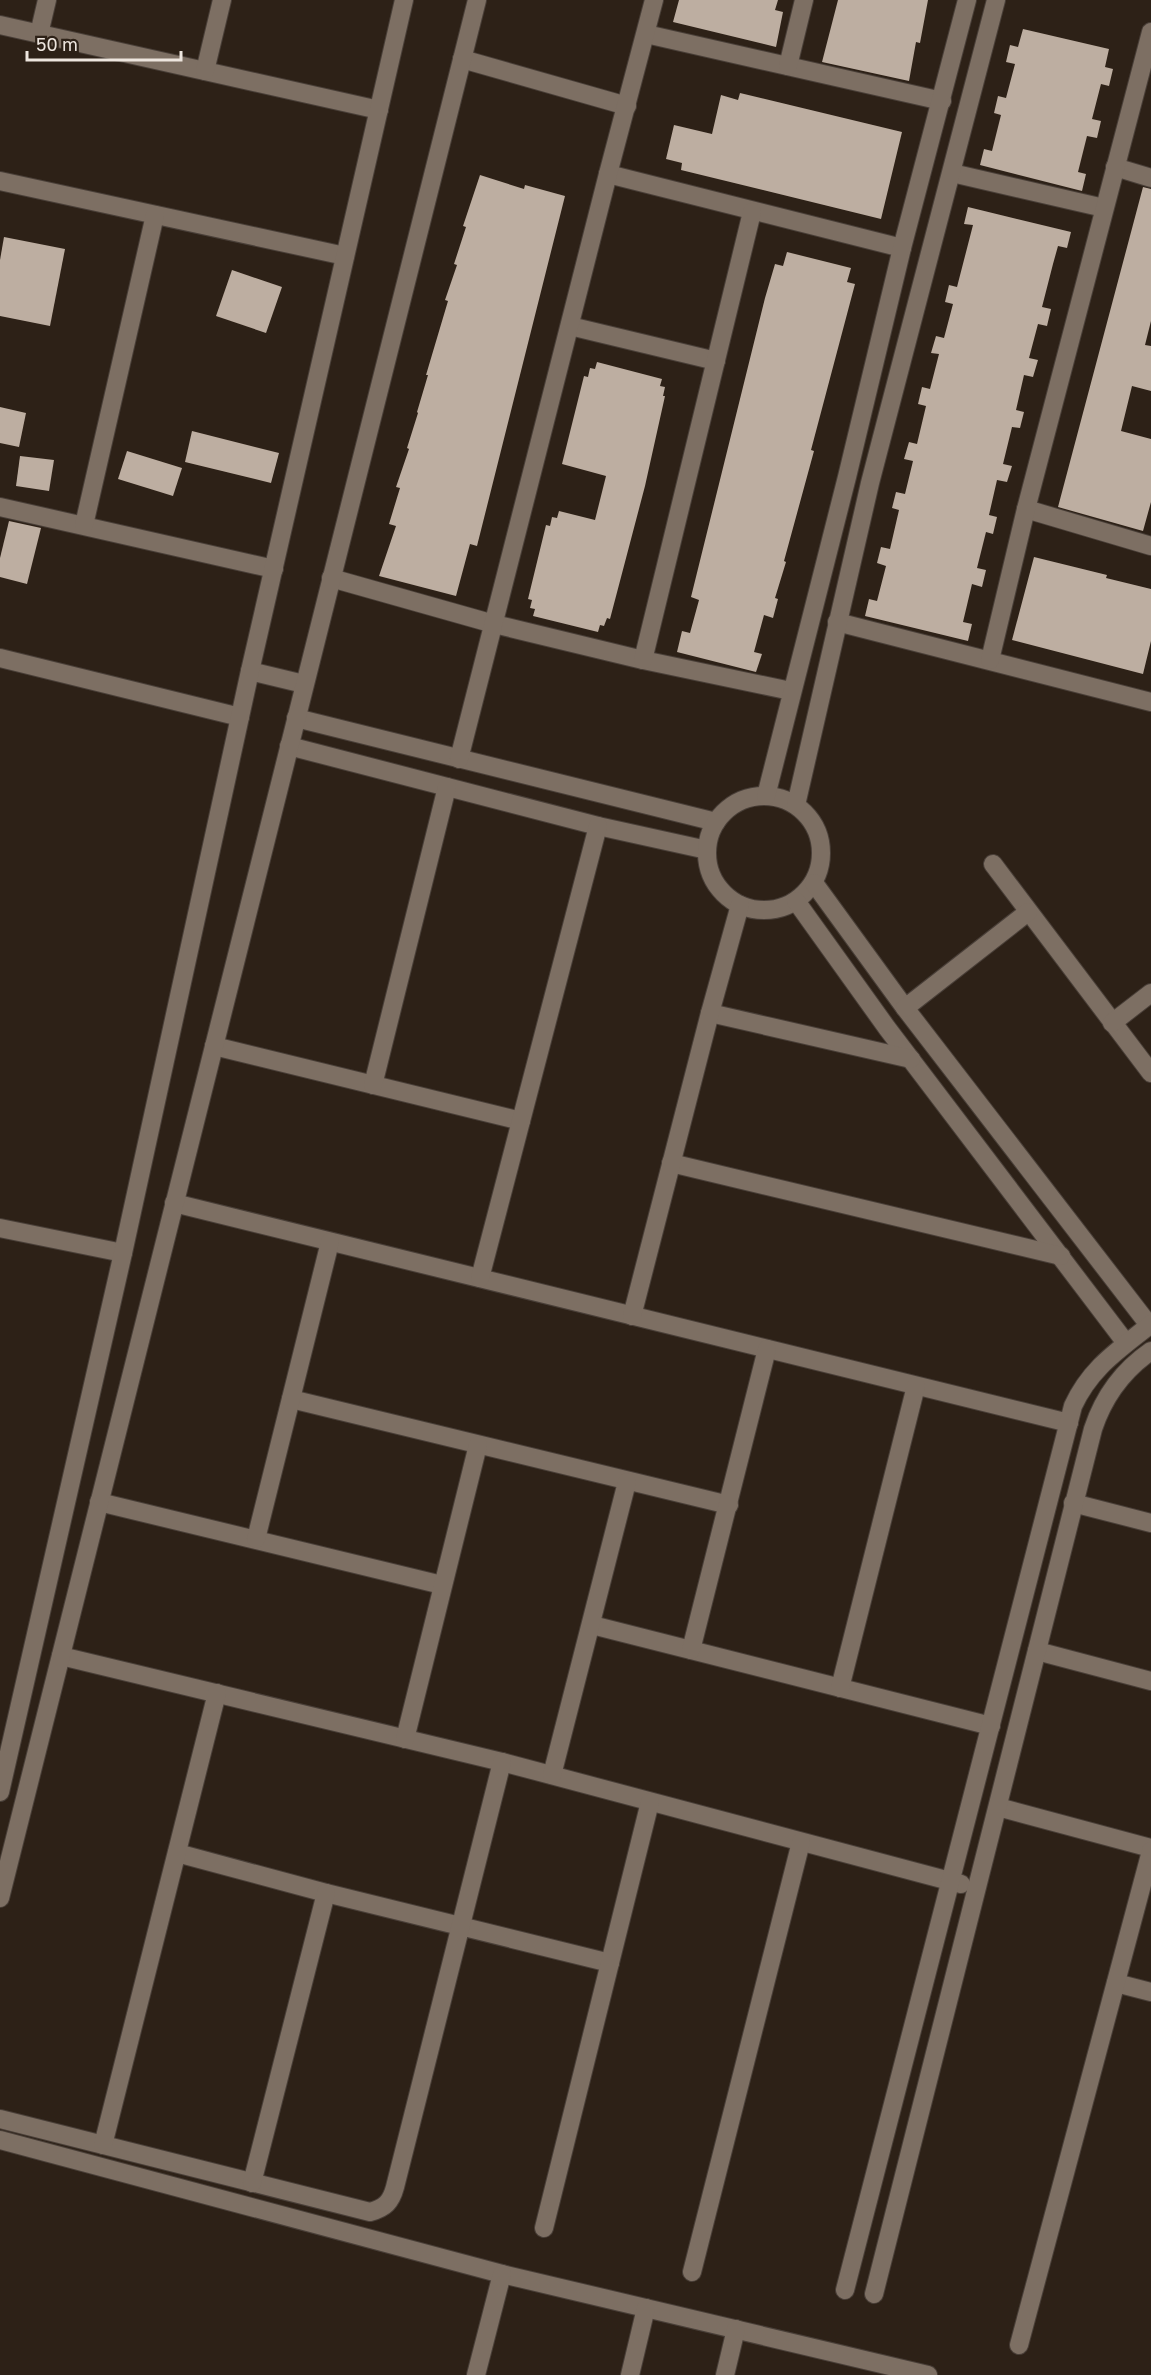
<svg xmlns="http://www.w3.org/2000/svg" width="1151" height="2375" viewBox="0 0 1151 2375" font-family="'Golos Text',sans-serif">
	<rect width="100%" height="100%" fill="#2d2117"/>
	<!-- building -->
	<g fill="#bdaea1">
		<polygon points="679,0 778,0 775,10 783,12 776,47 673,22"/>
		<polygon points="838,0 928,0 920,43 916,42 909,81 822,62"/>
		<polygon points="1023,29 1109,49 1105,67 1113,69 1109,86 1101,84 1092,119 1101,121 1097,138 1087,136 1078,172 1086,174 1082,191 980,165 984,149 992,151 1001,115 994,113 998,96 1006,98 1015,64 1006,62 1010,45 1018,47"/>
		<polygon points="740,93 902,132 881,219 681,170 682,163 666,159 674,125 712,134 721,95 738,100"/>
		<polygon points="480,175 524,189 525,185 565,196 477,546 470,544 456,596 379,576 396,526 389,524 400,488 396,487 409,449 407,448 418,413 417,412 428,375 426,375 448,301 445,300 457,265 454,264 466,227 463,226"/>
		<polygon points="1143,187 1151,189 1151,321 1145,345 1151,346 1151,391 1132,386 1121,431 1151,439 1151,502 1143,531 1058,507"/>
		<polygon points="968,207 1071,232 1067,248 1058,246 1053,264 1042,307 1051,309 1047,326 1038,324 1029,358 1038,360 1033,377 1024,375 1016,410 1024,412 1020,428 1012,427 1003,464 1012,466 1007,482 997,480 989,515 997,517 993,534 986,532 977,568 986,570 982,587 972,584 963,622 972,624 968,641 865,616 869,599 877,601 886,566 877,563 881,547 890,549 899,510 892,508 896,492 905,494 913,461 904,459 909,442 917,444 926,406 918,404 922,387 930,389 939,354 931,353 936,336 944,338 953,304 945,302 949,285 957,287 973,225 964,224"/>
		<polygon points="4,237 65,249 50,326 0,316 0,260"/>
		<polygon points="787,252 851,268 847,282 855,284 811,450 814,451 784,561 786,562 775,598 778,599 773,618 764,615 754,652 762,654 756,672 677,652 682,631 690,633 699,600 691,597 765,298 775,264 783,266"/>
		<polygon points="232,270 282,287 266,333 216,316"/>
		<polygon points="597,362 662,379 660,386 665,387 663,396 665,396 645,486 610,619 607,618 604,626 600,625 598,632 533,616 535,609 530,608 532,600 528,599 546,525 550,526 552,517 557,518 559,511 595,520 606,476 562,464 584,376 588,377 590,368 595,369"/>
		<polygon points="0,407 26,413 19,447 0,443"/>
		<polygon points="192,431 279,453 271,483 185,462"/>
		<polygon points="127,451 182,468 173,496 118,479"/>
		<polygon points="20,456 54,460 49,491 16,486"/>
		<polygon points="9,521 41,528 27,584 0,577 0,558"/>
		<polygon points="1034,557 1107,575 1106,578 1151,589 1151,641 1143,674 1012,640"/>
	</g>
	<g fill="none" stroke-linecap="round" stroke-linejoin="round">
		<defs>
			<g id="minor">
				<polyline points="0,25 379,110"/>
				<polyline points="39,34 47,0"/>
				<polyline points="646,34 942,101"/>
				<polyline points="462,59 627,106"/>
				<polyline points="788,66 804,0"/>
				<polyline points="205,71 222,0"/>
				<polyline points="1115,167 1151,178"/>
				<polyline points="952,173 1104,208"/>
				<polyline points="608,174 902,248"/>
				<polyline points="0,181 345,256"/>
				<polyline points="570,326 716,361"/>
				<polyline points="0,507 274,569"/>
				<polyline points="1026,509 1151,546"/>
				<polyline points="84,525 155,215"/>
				<polyline points="331,578 494,624 643,660 791,691"/>
				<polyline points="837,622 1151,702"/>
				<polyline points="0,658 240,717"/>
				<polyline points="643,660 752,212"/>
				<polyline points="990,660 1026,509 1151,32"/>
				<polyline points="250,671 304,684"/>
				<polyline points="296,718 716,822"/>
				<polyline points="289,746 598,826 707,850"/>
				<polyline points="459,759 608,174 654,0"/>
				<circle cx="764" cy="853" r="57"/>
				<polyline points="766,796 847,477 902,248 967,0"/>
				<polyline points="796,805 870,483 996,0"/>
				<polyline points="993,864 1151,1073"/>
				<polyline points="814,883 905,1008 1149,1325"/>
				<polyline points="796,901 887,1028 1126,1343"/>
				<polyline points="905,1008 1028,912"/>
				<polyline points="710,1013 911,1059"/>
				<polyline points="1112,1023 1151,993"/>
				<polyline points="214,1046 521,1121"/>
				<polyline points="373,1085 447,787"/>
				<polyline points="671,1163 1061,1256"/>
				<polyline points="174,1203 1069,1423"/>
				<polyline points="0,1228 123,1253"/>
				<polyline points="480,1278 598,826"/>
				<polyline points="632,1316 710,1013 740,905"/>
				<polyline points="291,1399 729,1505"/>
				<polyline points="99,1502 442,1585"/>
				<polyline points="1073,1503 1151,1523"/>
				<polyline points="256,1539 330,1242"/>
				<polyline points="592,1625 991,1726"/>
				<polyline points="691,1650 767,1349"/>
				<polyline points="1037,1651 1151,1681"/>
				<polyline points="61,1656 502,1762 961,1884"/>
				<polyline points="840,1688 916,1386"/>
				<polyline points="405,1739 478,1445"/>
				<polyline points="552,1775 627,1482"/>
				<polyline points="0,1792 123,1253 250,671 404,0"/>
				<polyline points="998,1807 1151,1848"/>
				<polyline points="177,1853 326,1893 610,1963"/>
				<polyline points="0,1898 477,0"/>
				<polyline points="1116,1983 1151,1992"/>
				<path d="M0,2119L370,2212C385,2208 391,2202 395,2187L502,1762"/>
				<polyline points="0,2140 502,2274 928,2375"/>
				<polyline points="103,2145 217,1693"/>
				<polyline points="252,2183 326,1893"/>
				<polyline points="544,2228 650,1802"/>
				<polyline points="692,2272 801,1842"/>
				<path d="M845,2290L1073,1406C1091,1367 1119,1350 1151,1324"/>
				<path d="M874,2294L1093,1429C1104,1396 1122,1371 1151,1351"/>
				<polyline points="1019,2345 1151,1851"/>
				<polyline points="476,2375 502,2274"/>
				<polyline points="630,2375 646,2308"/>
				<polyline points="725,2375 736,2329"/>
			</g>
		</defs>
		<!-- minor casing -->
		<use href="#minor" stroke="#493f38" stroke-width="20"/>
		<!-- minor -->
		<use href="#minor" stroke="#7d6f63" stroke-width="18"/>
	</g>
	<!-- scale -->
	<path d="M27 51v9h154v-9" fill="none" stroke="#ede5de" stroke-width="3"/>
	<text x="36" y="51" font-size="18" fill="#ede5de" stroke="#2d2117" stroke-width="4.5" paint-order="stroke">50 m</text>
</svg>
